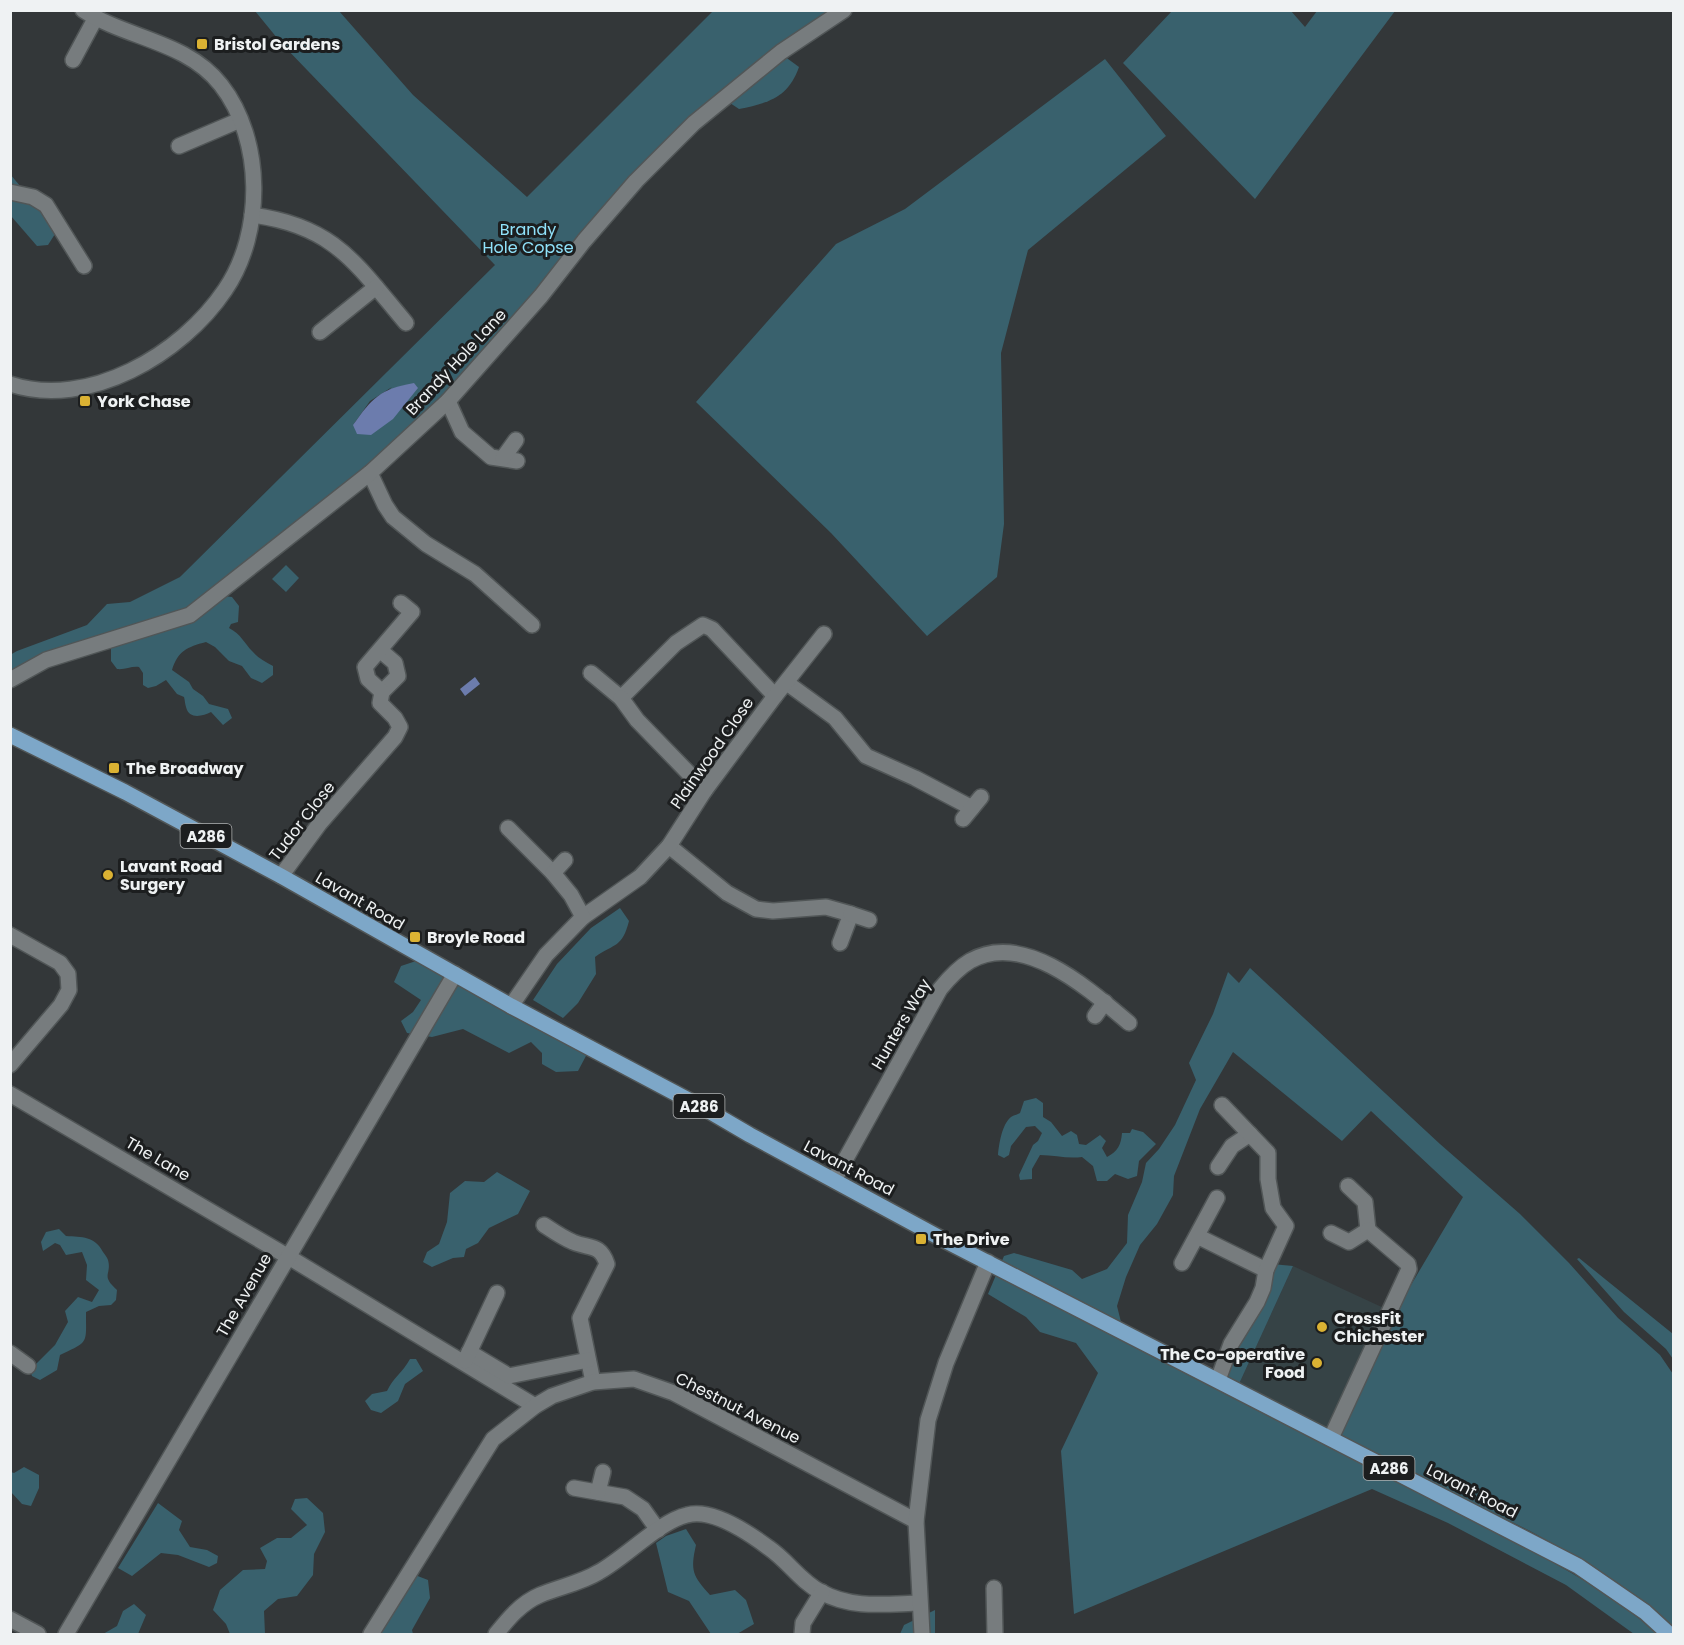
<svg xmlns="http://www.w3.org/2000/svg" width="1684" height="1645" viewBox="0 0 1684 1645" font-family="Poppins,sans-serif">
	<rect width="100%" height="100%" fill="#333739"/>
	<!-- built -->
	<polygon fill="#364346" points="1293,1266 1386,1309 1330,1432 1239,1384"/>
	<!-- green -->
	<g fill="#39616d" fill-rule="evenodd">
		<path d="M255,11H339L413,95L527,197L713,11H838L691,121L444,399L370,465L188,607L186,612L11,677L10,655L17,651L87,625L107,604L130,602L180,577L495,265L282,44ZM392,387L353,425L370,401Z"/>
		<polygon points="1172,11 1291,11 1305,27 1317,11 1395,11 1255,199 1123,63"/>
		<path d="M784,56L799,67C788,98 768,103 739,109L727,101Z"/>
		<polygon points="1105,59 1166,136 1028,250 1001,353 1004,524 997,577 927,636 831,533 696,402 836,244 905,209"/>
		<polygon points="10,174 41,211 55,234 48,245 37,246 11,216"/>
		<polygon points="286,565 299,578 286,592 272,579"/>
		<path d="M224,596L232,597L239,606L238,622L231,624L229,628C241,634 244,643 253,652C258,658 266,662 273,666V675L262,683L251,678L242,666L229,661L215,647L206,642C187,647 178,651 172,670L189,682L193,689L203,696L209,704L228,709L232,718L223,725L211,712C203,716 189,720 186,707C185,704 185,701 184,697L177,694L166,680L156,686L148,688L143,685V673L139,667C131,666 125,670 117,669L111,661V646Z"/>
		<path d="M620,908L629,921C622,948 615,943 595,957L596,974L578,1003L563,1018L533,1000L557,964L591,928Z"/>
		<polygon points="416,961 587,1054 578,1071 556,1072 542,1064 542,1053 531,1042 509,1053 463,1029 432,1037 407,1033 401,1021 413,1012 421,1000 394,982 401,966"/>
		<path d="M1250,968L1440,1144L1520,1214L1569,1263L1618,1318L1660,1355L1673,1374V1631L1621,1585L1582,1560L1530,1531L1336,1435L1395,1312L1463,1197L1371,1111L1342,1141L1233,1052L1200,1109L1174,1176L1173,1195L1157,1224L1140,1245L1126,1277L1117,1306L1121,1322L1115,1336C1236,1397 1358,1456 1476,1521C1538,1555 1605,1586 1657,1634H1634L1566,1585L1448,1523L1372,1489L1074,1614L1061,1451L1098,1373L1076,1343L1040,1332L1026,1317L988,1294L1004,1256L1014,1253L1072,1270L1082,1279L1107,1269L1127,1243L1128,1215L1142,1182L1146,1163L1159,1149L1175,1125L1196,1080L1189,1063L1213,1014L1228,972L1239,983Z"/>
		<path d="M1036,1098L1043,1103V1117L1051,1122L1062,1136L1071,1131L1077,1135L1079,1144L1086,1145L1100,1135L1106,1141L1102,1148L1107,1157C1118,1151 1121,1145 1122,1133H1130L1132,1129L1143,1132L1156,1144L1139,1161L1137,1176L1128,1179L1115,1174L1107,1181H1097L1093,1166L1082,1157C1067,1159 1055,1155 1040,1155L1032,1169V1179L1020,1180L1019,1175L1033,1145L1038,1141L1042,1133L1035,1126L1026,1127L1011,1146L1009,1155L1004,1158L998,1155C999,1144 1002,1124 1011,1117C1014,1115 1017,1115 1020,1113L1024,1101Z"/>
		<polygon points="497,1172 530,1191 518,1214 489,1228 478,1243 466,1249 464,1257 453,1258 432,1267 423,1262 427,1252 439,1244 447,1222 450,1193 465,1181 484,1182"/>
		<path d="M59,1229L66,1236C82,1237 95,1236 103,1252C105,1255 107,1257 108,1260C112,1275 100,1275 117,1290L116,1300L111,1305L99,1306L86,1312C86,1345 89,1341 60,1355L57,1370L40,1380L32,1376L30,1370L55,1345L68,1322L65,1311L78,1297L92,1302L99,1290L86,1280L87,1265L82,1252L66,1255L60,1245L55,1243L43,1251L41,1242L46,1232Z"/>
		<polygon points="1579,1258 1673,1334 1673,1359 1666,1349 1624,1312 1577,1259"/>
		<polygon points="1272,1264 1293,1266 1239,1384 1229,1380 1228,1364"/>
		<path d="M410,1359H416L423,1371L405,1384L398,1401L381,1413L371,1410L365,1401L372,1394L387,1391C393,1378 403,1372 410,1359Z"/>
		<polygon points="24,1467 39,1475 39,1488 31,1506 22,1504 11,1492 11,1472 14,1473"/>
		<polygon points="307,1498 323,1513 325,1532 314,1554 313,1575 297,1596 278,1599 264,1611 265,1634 230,1634 226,1624 213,1610 220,1590 243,1570 265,1569 267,1561 260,1548 277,1538 291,1538 307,1525 291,1509 295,1499"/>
		<polygon points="158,1503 182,1521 179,1530 190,1547 207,1550 218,1556 217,1563 209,1567 178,1555 161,1553 132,1576 118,1568"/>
		<path d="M686,1529L696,1545C690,1571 693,1576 710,1595L735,1590L746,1600L754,1624L737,1634H711L689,1601L668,1592L656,1543L666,1536Z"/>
		<polygon points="415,1575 428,1580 430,1598 412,1630 413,1634 380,1634"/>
		<polygon points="134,1604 146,1615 138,1634 103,1634 117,1626 123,1611"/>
		<polygon points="935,1610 935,1634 900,1634 904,1625"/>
	</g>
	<!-- water -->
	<g fill="#6c7cad">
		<path d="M414,383L418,388L393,419L371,435L357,434L353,425C372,398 380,389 414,383Z"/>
		<polygon points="475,677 480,684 465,696 460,689"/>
	</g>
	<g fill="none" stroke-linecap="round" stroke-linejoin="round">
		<defs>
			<g id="minor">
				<polyline points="73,60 95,19"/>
				<polyline points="179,146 240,120"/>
				<polyline points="10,192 33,197 46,205 84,266"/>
				<path d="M252,215C335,226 356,264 406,323"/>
				<polyline points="320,332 376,287"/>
				<path d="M10,384C88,410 182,354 225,290C264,233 264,140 221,85C187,41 127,39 83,10"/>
				<polyline points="448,401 462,432 491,457 517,461"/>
				<polyline points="503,458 516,440"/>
				<polyline points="370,473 385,505 393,517 426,544 475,574 532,625"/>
				<polyline points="381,651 395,663 398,676 382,692"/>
				<polyline points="591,673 621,698 676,643 703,625 712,629 775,696"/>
				<polyline points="10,680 46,660 190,615 370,473 448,401 541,296 584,241 636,181 694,123 781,52 844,10"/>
				<polyline points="787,683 835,718 866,756 915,778 972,808"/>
				<polyline points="621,698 637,720 705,790"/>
				<polyline points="963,819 981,797"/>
				<polyline points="508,828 553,873"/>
				<polyline points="669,846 727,893 756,909 773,911 826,907 851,914 840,943"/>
				<polyline points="281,876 320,823 395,737 400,727 395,718 380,703 382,692 368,679 365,667 412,612 401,603"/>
				<polyline points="851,914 869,920"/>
				<polyline points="583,917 640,877 669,846 705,790 775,696 824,634"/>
				<polyline points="10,935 60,963 68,974 69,990 61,1005 10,1065"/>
				<polyline points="511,1006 546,955 583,917 571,895 553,873 565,860"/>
				<polyline points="1095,1016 1105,1002"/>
				<polyline points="10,1094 287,1256 535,1406"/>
				<polyline points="1218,1167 1232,1146 1250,1134"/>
				<path d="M834,1180L940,989C949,978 958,968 970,961C1024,930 1090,990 1129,1023"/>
				<path d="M544,1225C553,1231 563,1238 573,1242C589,1249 600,1243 607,1264L580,1318L593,1382"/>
				<polyline points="1331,1233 1349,1242 1368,1230 1365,1202 1348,1186"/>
				<polyline points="1197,1236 1266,1270"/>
				<polyline points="1182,1263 1217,1198"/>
				<polyline points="469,1352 509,1376 588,1360"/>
				<polyline points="10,1353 28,1366"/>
				<polyline points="465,1361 497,1293"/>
				<polyline points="1218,1380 1231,1344 1257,1302 1263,1288 1266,1270 1286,1226 1273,1208 1268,1179 1268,1153 1222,1105"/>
				<polyline points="1331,1438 1409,1269 1408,1264 1368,1230"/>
				<polyline points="574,1488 625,1497 643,1509 658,1530"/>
				<polyline points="598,1492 603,1472"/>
				<polyline points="994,1588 995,1634"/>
				<polyline points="10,1619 38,1634"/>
				<polyline points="66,1634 455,974"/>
				<polyline points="371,1634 493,1439 535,1406 552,1396 593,1382 634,1379 674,1393 916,1521"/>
				<path d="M496,1634C508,1619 521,1603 540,1595C559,1587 581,1583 599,1572C625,1558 660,1521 687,1515C712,1508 749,1533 769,1548C788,1561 800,1581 821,1592C852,1609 885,1604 919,1603"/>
				<polyline points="802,1634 803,1623 822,1592"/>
				<polyline points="922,1634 916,1521 928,1420 946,1363 988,1262"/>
			</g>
			<polyline id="major" points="10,735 125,792 281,876 511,1006 709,1111 750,1135 942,1239 1578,1566 1645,1612 1669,1634"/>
		</defs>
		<!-- minor casing -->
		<use href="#minor" stroke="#515657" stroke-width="18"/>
		<!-- major casing -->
		<use href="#major" stroke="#515657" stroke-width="18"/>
		<!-- minor -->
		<use href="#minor" stroke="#777c7e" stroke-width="15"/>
		<!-- major -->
		<use href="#major" stroke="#7da7c8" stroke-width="15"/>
	</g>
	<!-- markers -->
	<g fill="#dbb233" stroke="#1c1e1f" stroke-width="2">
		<rect x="196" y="38" width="12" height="12" rx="3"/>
		<rect x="79" y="395" width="12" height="12" rx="3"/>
		<rect x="108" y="762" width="12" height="12" rx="3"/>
		<circle cx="108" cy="875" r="6"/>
		<rect x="409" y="931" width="12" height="12" rx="3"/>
		<rect x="915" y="1233" width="12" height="12" rx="3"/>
		<circle cx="1322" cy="1327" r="6"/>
		<circle cx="1317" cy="1363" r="6"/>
	</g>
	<g text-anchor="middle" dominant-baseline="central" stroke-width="6" stroke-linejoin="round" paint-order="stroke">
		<!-- shield labels -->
		<g fill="#1c1e1f" stroke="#b0b2b3" stroke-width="1.5">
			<rect x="180.5" y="824" width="51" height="24" rx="4.5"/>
			<rect x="673.5" y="1094" width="51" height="24" rx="4.5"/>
			<rect x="1363.5" y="1456" width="51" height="24" rx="4.5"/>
		</g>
		<g font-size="15" font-weight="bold" fill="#eff2f3">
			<text x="206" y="836">A286</text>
			<text x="699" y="1106">A286</text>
			<text x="1389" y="1468">A286</text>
		</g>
		<!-- poi labels -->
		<g font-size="16" font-weight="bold" fill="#eff2f3" stroke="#1c1e1f" text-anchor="start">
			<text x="214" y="44">Bristol Gardens</text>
			<text x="97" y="401">York Chase</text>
			<text x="126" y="768">The Broadway</text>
			<text x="120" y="866">Lavant Road<tspan x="120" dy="18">Surgery</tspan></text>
			<text x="427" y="937">Broyle Road</text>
			<text x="933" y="1239">The Drive</text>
			<text x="1334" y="1318">CrossFit<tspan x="1334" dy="18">Chichester</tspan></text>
			<text x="1305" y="1354" text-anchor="end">The Co-operative<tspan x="1305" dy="18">Food</tspan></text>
		</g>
		<!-- park labels -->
		<g font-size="16" fill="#90e2fa" stroke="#1c1e1f">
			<text x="528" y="229">Brandy<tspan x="528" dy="18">Hole Copse</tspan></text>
		</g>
		<!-- street labels -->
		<g font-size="16" fill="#eff2f3" stroke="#1c1e1f">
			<text transform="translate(456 362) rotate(-47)">Brandy Hole Lane</text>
			<text transform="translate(712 753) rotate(-55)">Plainwood Close</text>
			<text transform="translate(302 821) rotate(-52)">Tudor Close</text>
			<text transform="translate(360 901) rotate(30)">Lavant Road</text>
			<text transform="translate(901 1024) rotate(-60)">Hunters Way</text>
			<text transform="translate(158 1159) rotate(30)">The Lane</text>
			<text transform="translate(849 1168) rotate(28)">Lavant Road</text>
			<text transform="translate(244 1295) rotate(-60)">The Avenue</text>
			<text transform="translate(738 1408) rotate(27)">Chestnut Avenue</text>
			<text transform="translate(1472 1491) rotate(27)">Lavant Road</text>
		</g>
	</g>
	<!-- border -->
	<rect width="1684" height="1645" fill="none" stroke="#eff2f3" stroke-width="24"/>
</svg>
